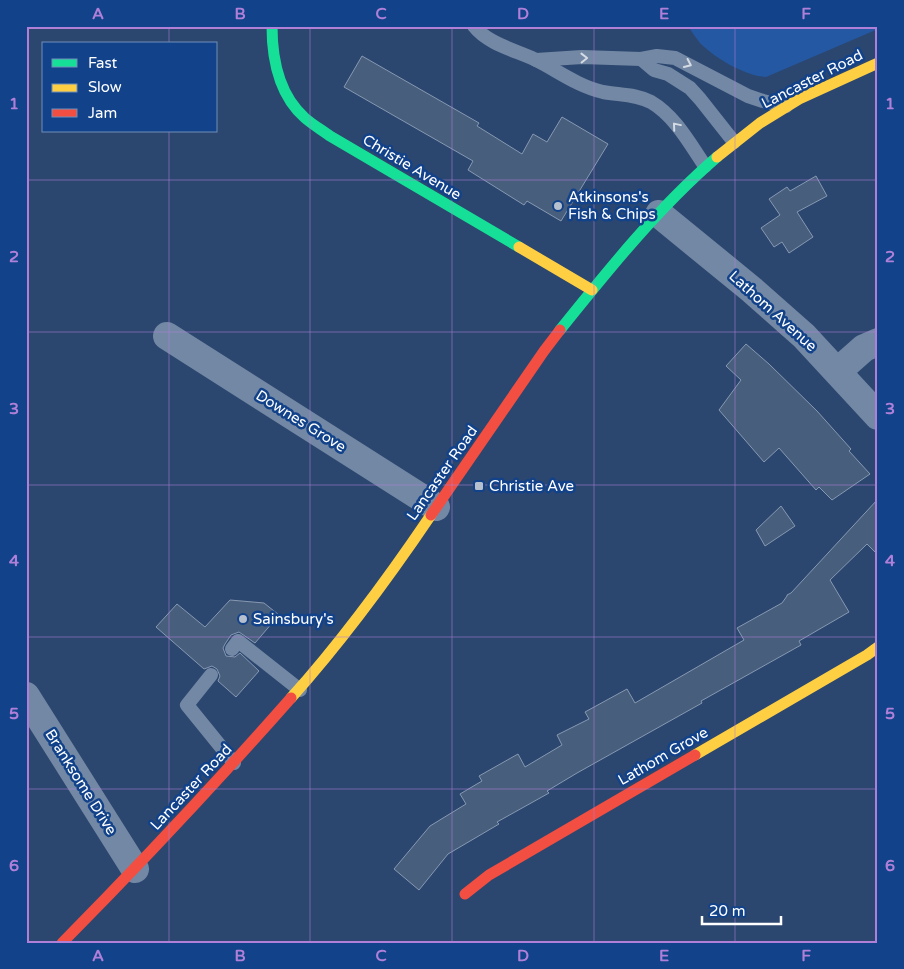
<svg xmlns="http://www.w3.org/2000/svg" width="904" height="969" viewBox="0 0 904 969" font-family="'Varela Round',sans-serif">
	<rect width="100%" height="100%" fill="#2c476f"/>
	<!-- green -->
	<path fill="#2458a2" d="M688,26H878V29L766,77C745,76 715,58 700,43C696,38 692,32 688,26Z"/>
	<!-- building -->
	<g fill="#485e7d" stroke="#8799b2">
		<polygon points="362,56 479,123 477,126 522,154 533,134 547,142 562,117 608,144 561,221 527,201 524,205 468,170 473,161 344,87"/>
		<polygon points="816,176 827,196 797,212 813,237 789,253 782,242 774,247 761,228 780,215 769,199 787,187 790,191"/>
		<polygon points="746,344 769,364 817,411 851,449 849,451 870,474 832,500 819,487 816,490 779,448 764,462 719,410 741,380 726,366"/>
		<polygon points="878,499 878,555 867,544 830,580 849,612 799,641 801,645 701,701 702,703 577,773 547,791 549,793 497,822 499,824 448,854 419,890 394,869 430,826 466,804 460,794 482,781 479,776 518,754 525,767 562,745 557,735 589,719 585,712 627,689 635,703 744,640 737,628 782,603 787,596 787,595 791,593"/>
		<polygon points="781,506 795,526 765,546 756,530"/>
		<polygon points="230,600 264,603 279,615 255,643 239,632 231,635 225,644 223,648 226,656 235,657 240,653 259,671 236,697 218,681 220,676 217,669 212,666 204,669 156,627 177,604 205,627"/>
	</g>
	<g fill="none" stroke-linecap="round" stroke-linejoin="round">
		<!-- lane -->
		<g stroke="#7388a4" stroke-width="14">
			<path d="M474,26C488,44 515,50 534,59C557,70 577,86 603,92C619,95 636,94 651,102C675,116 690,144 705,166"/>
			<polyline points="641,59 654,70 668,74 690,88 700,99 734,142"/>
			<polyline points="536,60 582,57 641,59 657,56 675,58 748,96 763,101 786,106"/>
			<polyline points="232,649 238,641 300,690"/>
			<polyline points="211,675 187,705 234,763"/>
		</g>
		<!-- street -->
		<g stroke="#7388a4" stroke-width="28">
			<polyline points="659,214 752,290 804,336 878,416"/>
			<polyline points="167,336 436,507"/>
			<polyline points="838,371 864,348 878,342"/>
			<polyline points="26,696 135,869"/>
		</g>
		<!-- fast -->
		<g stroke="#16e098" stroke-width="11">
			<path d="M272,26C272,59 279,95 305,118C313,125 322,130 330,136L519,247"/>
			<path d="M560,330C609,269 658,208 717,157"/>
		</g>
		<!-- slow -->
		<g stroke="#ffcf43" stroke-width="11">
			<polyline points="717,157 760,123 799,99 878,63"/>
			<polyline points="519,247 592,290"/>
			<path d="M291,698C343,640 387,580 431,515"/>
			<polyline points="695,755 867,655 878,647"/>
		</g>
		<!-- jam -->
		<g stroke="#f24e42" stroke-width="11">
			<polyline points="431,515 544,351 560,330"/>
			<polyline points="465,894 489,875 695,755"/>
			<path d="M62,943C141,863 217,782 291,698"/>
		</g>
	</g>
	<!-- one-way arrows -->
	<defs><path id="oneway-chevron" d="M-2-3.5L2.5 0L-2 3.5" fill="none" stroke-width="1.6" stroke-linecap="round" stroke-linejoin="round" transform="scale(1.25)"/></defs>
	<g stroke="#d5dbe4">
		<use href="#oneway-chevron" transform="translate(584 58) rotate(-1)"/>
		<use href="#oneway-chevron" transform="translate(688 64) rotate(25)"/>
		<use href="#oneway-chevron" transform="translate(676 126) rotate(-130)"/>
	</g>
	<!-- grid -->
	<path fill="none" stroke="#b080d9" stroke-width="1" stroke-opacity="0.55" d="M169,26V44M310,26V943M452,26V943M594,26V943M735,26V943M169,131V943M26,180H878M26,332H878M26,485H878M26,637H878M26,789H878"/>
	<!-- markers -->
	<g fill="#b5bfcd" stroke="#11428a" stroke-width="2">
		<circle cx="558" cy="206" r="5"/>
		<rect x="474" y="481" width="10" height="10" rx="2.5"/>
		<circle cx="243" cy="619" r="5"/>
	</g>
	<g text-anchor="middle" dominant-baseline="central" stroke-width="5" stroke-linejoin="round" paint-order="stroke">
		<!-- street labels -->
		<g font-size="15" fill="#fff" stroke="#11428a">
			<text transform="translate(812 79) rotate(-27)">Lancaster Road</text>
			<text transform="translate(412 167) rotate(31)">Christie Avenue</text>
			<text transform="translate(773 311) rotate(42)">Lathom Avenue</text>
			<text transform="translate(301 421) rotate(32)">Downes Grove</text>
			<text transform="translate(442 473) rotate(-55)">Lancaster Road</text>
			<text transform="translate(663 756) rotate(-30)">Lathom Grove</text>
			<text transform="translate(81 782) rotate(58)">Branksome Drive</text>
			<text transform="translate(191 787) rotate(-47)">Lancaster Road</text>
		</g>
		<!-- poi labels -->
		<g font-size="15" fill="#fff" stroke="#11428a" text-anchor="start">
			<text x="568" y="197">Atkinsons's<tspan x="568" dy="17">Fish &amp; Chips</tspan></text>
			<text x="489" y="486">Christie Ave</text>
			<text x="253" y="619">Sainsbury's</text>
		</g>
	</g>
	<!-- border -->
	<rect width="904" height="969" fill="none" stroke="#11428a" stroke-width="55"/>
	<!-- legend -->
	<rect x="42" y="42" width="175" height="90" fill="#11428a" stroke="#708eb9"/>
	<rect x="52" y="59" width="25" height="8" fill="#16e098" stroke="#708eb9"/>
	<text x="88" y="68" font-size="15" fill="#ffffff">Fast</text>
	<rect x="52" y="84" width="25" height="8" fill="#ffcf43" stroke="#708eb9"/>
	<text x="88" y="92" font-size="15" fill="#ffffff">Slow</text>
	<rect x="52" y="109" width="25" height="8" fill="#f24e42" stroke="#708eb9"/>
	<text x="88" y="118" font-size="15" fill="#ffffff">Jam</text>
	<!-- scale -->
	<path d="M702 916v8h79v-8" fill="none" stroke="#ffffff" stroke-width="2.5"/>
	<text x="709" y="916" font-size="15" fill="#ffffff" stroke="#11428a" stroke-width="4" paint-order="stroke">20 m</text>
	<rect x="28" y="28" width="848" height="914" fill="none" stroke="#b080d9" stroke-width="2"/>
	<g font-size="16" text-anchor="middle" font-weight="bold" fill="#b080d9">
		<text x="98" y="19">A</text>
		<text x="240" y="19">B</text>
		<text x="381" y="19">C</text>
		<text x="523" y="19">D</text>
		<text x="664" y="19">E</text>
		<text x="806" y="19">F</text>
		<text x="14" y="109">1</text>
		<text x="890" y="109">1</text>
		<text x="14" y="262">2</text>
		<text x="890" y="262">2</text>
		<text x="14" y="414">3</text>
		<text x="890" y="414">3</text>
		<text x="14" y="566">4</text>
		<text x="890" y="566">4</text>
		<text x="14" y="719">5</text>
		<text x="890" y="719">5</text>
		<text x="14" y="871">6</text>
		<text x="890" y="871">6</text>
		<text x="98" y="961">A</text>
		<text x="240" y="961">B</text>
		<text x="381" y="961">C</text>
		<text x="523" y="961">D</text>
		<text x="664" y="961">E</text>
		<text x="806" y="961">F</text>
	</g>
</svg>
